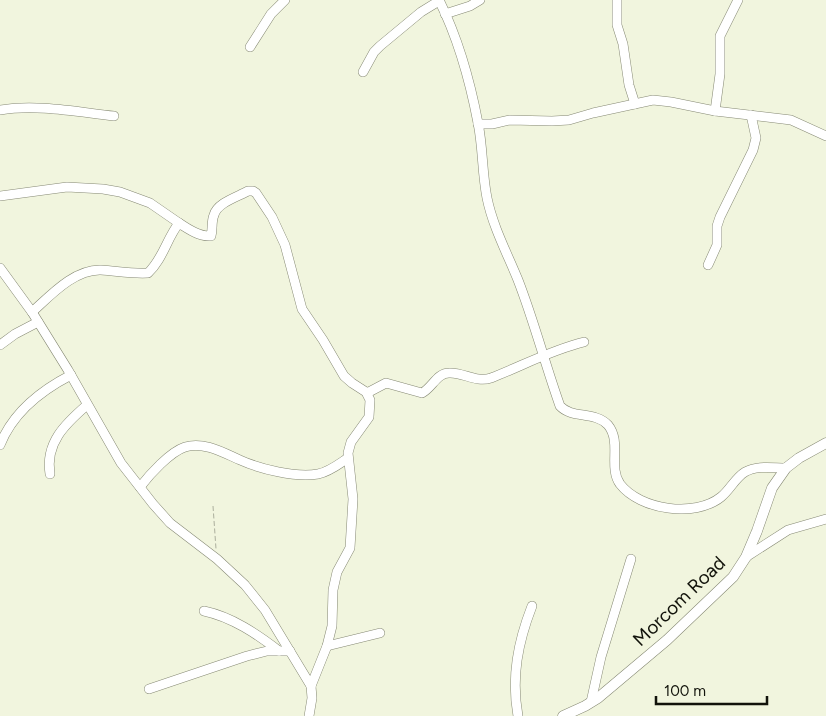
<svg xmlns="http://www.w3.org/2000/svg" width="826" height="716" viewBox="0 0 826 716" font-family="Figtree,sans-serif">
	<rect width="100%" height="100%" fill="#f1f5de"/>
	<g fill="none" stroke-linecap="round" stroke-linejoin="round">
		<defs>
			<g id="minor">
				<path d="M439,0C458,38 470,81 478,123C483,147 482,173 487,198C493,227 507,253 518,280C534,321 545,364 560,406C572,419 595,411 608,425C622,442 608,467 620,484C640,510 695,518 721,497C730,490 735,478 745,472C757,465 773,468 786,468"/>
				<polyline points="617,0 617,25 623,44 629,85 635,104"/>
				<polyline points="445,14 470,6 480,0"/>
				<polyline points="250,47 271,14 285,0"/>
				<polyline points="363,72 374,52 380,46 421,12 439,1"/>
				<path d="M0,110C37,104 77,112 114,116"/>
				<polyline points="715,111 720,74 720,36 738,0"/>
				<polyline points="478,124 492,124 510,120 552,121 569,120 593,113 653,100 671,102 715,111 791,120 826,136"/>
				<polyline points="0,196 67,187 103,189 120,192 150,203 179,223"/>
				<polyline points="708,265 717,245 717,226 720,217 753,150 756,138 751,115"/>
				<polyline points="0,268 32,312 68,370 121,463 153,504 170,523 217,559 245,585 265,610 311,686 312,698 309,716"/>
				<path d="M32,312C50,296 74,269 101,270C117,271 132,274 148,273C163,259 167,238 179,223C188,229 200,237 211,236C213,229 211,222 214,215C217,203 237,197 248,191H253L256,193L272,217L285,245L302,309L323,340L344,376L352,383L366,392L370,400L369,417L351,442L348,453L353,499L350,548L337,572L333,590L332,626L327,646L311,686"/>
				<polyline points="0,345 15,334 38,322"/>
				<path d="M367,393L386,383L422,393C432,388 437,373 449,373C463,372 476,383 491,378C522,366 551,350 584,342"/>
				<path d="M0,445C13,412 40,391 71,375"/>
				<path d="M50,474C45,443 65,424 87,405"/>
				<path d="M140,487C150,474 170,452 185,447C204,441 224,453 240,460C260,469 296,478 318,474C329,472 339,464 348,458"/>
				<polyline points="746,557 788,530 826,519"/>
				<path d="M204,611C232,617 257,634 279,651"/>
				<polyline points="327,646 380,633"/>
				<polyline points="149,689 247,656 267,651 290,651"/>
				<polyline points="591,702 601,657 631,559"/>
				<path d="M518,716C511,677 518,642 532,606"/>
			</g>
			<polyline id="tertiary" points="563,716 585,706 598,698 667,640 733,577 746,557 757,531 772,488 786,468 799,458 826,443"/>
		</defs>
		<!-- minor casing -->
		<use href="#minor" stroke="#868974" stroke-width="10"/>
		<!-- tertiary casing -->
		<use href="#tertiary" stroke="#868974" stroke-width="11"/>
		<!-- path -->
		<polyline stroke="#acaf9d" stroke-width="1" stroke-dasharray="5 2.5" stroke-linecap="butt" points="213,506 216,549"/>
		<!-- minor -->
		<use href="#minor" stroke="#fff" stroke-width="9"/>
		<!-- tertiary -->
		<use href="#tertiary" stroke="#fff" stroke-width="10"/>
	</g>
	<g text-anchor="middle" dominant-baseline="central" stroke-width="4" stroke-linejoin="round" paint-order="stroke">
		<!-- street labels -->
		<g font-size="19" fill="#12130b" stroke="#f1f5de">
			<text transform="translate(679 601) rotate(-44)">Morcom Road</text>
		</g>
	</g>
	<!-- scale -->
	<path d="M656 696v8h111v-8" fill="none" stroke="#12130b" stroke-width="2.5"/>
	<text x="664" y="696" font-size="15" fill="#12130b" stroke="#f1f5de" stroke-width="4" paint-order="stroke">100 m</text>
</svg>
